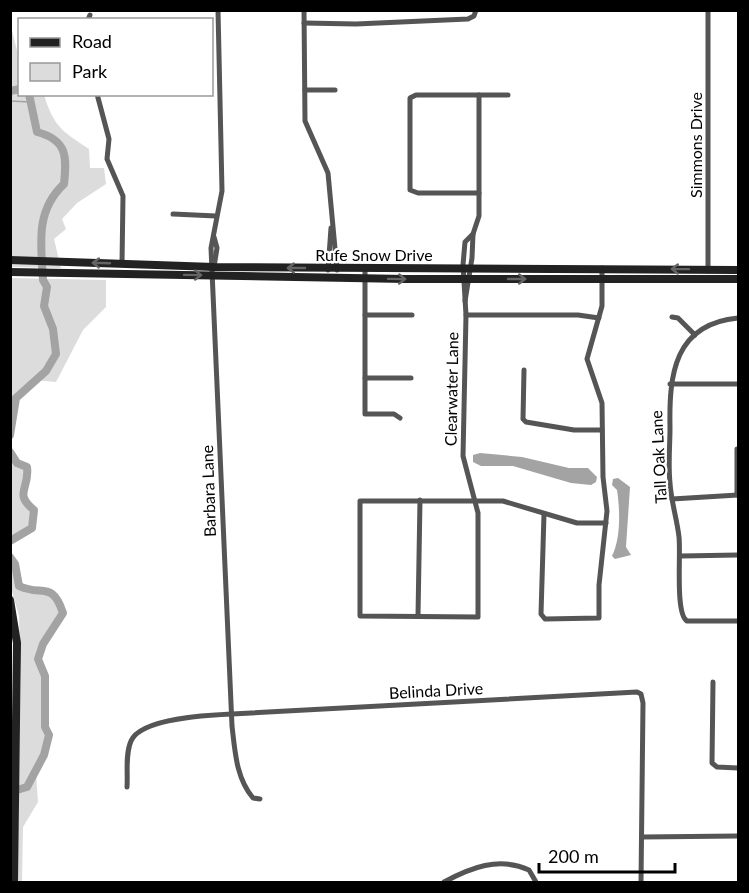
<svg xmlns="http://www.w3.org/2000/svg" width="749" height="893" viewBox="0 0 749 893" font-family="Lato,sans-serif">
	<rect width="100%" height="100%" fill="#fff"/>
	<!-- green -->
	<g fill="#dcdcdc">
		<path d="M10,23L19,58L20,94L44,95C54,127 62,131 89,149L90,168H104L106,184L77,203L62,219L66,229L54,239L61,268L11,267Z"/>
		<polygon points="11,278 106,280 106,307 83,330 56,382 35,380 16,398 11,435"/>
		<path d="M11,451L17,463L27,467C30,489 13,493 34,510L32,528L11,541Z"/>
		<path d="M10,557L15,564L19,586C42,597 52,579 63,613L43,644L38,659L45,676V727L49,735L36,773L38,802L23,827L22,882H17L21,677L19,616L11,588Z"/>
	</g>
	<!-- water -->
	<g fill="#a3a3a3">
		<polygon points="480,453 522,457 569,468 588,468 597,477 596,482 591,485 571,483 513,466 481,466 473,462 473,455"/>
		<path d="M618,478L630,487L626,547L631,555L615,559L612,556C621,538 620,510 617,490L612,485L613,479Z"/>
	</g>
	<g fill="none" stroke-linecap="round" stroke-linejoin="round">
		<!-- stream -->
		<polyline stroke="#a3a3a3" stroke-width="1.5" points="10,101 30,102"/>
		<!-- river -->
		<g stroke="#a3a3a3" stroke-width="8">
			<polyline points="10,91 20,89"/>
			<path d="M10,435L16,398L46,371L56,354L53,329L44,306L47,287L43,280C41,244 35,211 64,184C67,156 67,140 37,132L29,94"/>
			<path d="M10,452L17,463L27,467C30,489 13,493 34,510L32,528L10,541"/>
			<path d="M10,557L15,564L19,586C42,597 52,580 63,613L43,644L38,659L45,676V727L49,735L44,755L27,787L10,792"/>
		</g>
		<!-- minor -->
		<g stroke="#555" stroke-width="5">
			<path d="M218,10L222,191L211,248L232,726C235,751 236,778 253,798L260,799"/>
			<polyline points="304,10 305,121 328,173 337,270"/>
			<polyline points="88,20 90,15"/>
			<polyline points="304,23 356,24 468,19 474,16 476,10"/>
			<polyline points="305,90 335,90"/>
			<polyline points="97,94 109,139 107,159 123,196 122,264"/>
			<polyline points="479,193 418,193 410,190 410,98 416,95 508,95"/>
			<polyline points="173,214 216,216"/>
			<polyline points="473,234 465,242 463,265 466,315 463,456 478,513 478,617 360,616 360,501 503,501 577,523 606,523"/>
			<polyline points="214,267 217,248 214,237"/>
			<polyline points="365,268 365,414 394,414 400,418"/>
			<polyline points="328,270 331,228"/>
			<polyline points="708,271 708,10"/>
			<polyline points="465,301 472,258 473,234 479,216 479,95"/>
			<polyline points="365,315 412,315"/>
			<polyline points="466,315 578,315 599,318"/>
			<polyline points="672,317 678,318 695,335"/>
			<path d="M738,318C674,324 669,375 670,427C670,446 668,464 670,483C671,501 677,519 679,537C681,554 675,614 687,621H738"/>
			<polyline points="524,370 523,419 526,422 574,430 602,430"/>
			<polyline points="365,378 411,378"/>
			<polyline points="670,384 738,384"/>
			<polyline points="737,495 737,449"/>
			<polyline points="672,499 738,495"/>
			<polyline points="544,514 541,614 545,619 599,618 599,585 607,511 603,477 602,403 587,359 602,306 602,268"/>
			<polyline points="681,556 738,555"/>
			<polyline points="418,616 420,500"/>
			<polyline points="713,682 712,763 717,767 738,768"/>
			<path d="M127,787C128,773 125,755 131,741C141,718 209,715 232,714L637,692L641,694L643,703L641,882"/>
			<polyline points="642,837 738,836"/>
			<path d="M444,882C470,868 499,856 529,870L536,882"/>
		</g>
		<!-- secondary -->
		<g stroke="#222" stroke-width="8">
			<polyline points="10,260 214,267 738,270"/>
			<polyline points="10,272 406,279 738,279"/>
			<polyline points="10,600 17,643 14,882"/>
		</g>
	</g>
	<!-- one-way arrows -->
	<defs><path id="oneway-shaft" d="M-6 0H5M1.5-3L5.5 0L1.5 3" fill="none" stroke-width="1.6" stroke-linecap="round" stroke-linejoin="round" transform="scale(1.5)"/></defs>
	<g stroke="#646464">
		<use href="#oneway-shaft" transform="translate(101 263) rotate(-178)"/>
		<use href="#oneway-shaft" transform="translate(296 268) rotate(-180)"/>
		<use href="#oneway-shaft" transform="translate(680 269) rotate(-179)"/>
		<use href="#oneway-shaft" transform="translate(193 275) rotate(1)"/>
		<use href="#oneway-shaft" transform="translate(397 279) rotate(1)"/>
		<use href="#oneway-shaft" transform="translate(517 279)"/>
	</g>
	<g text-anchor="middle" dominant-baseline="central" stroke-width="4.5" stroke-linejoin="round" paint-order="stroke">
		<!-- street labels -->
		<g font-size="16" fill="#000" stroke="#fff">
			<text transform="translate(695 145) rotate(-90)">Simmons Drive</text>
			<text x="374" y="254">Rufe Snow Drive</text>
			<text transform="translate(451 389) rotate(-89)">Clearwater Lane</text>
			<text transform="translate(658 457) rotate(-93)">Tall Oak Lane</text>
			<text transform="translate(208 491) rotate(-92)">Barbara Lane</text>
			<text transform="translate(436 690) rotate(-3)">Belinda Drive</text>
		</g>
	</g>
	<!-- border -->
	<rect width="749" height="893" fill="none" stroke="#000000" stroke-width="24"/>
	<!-- legend -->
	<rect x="18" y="18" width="195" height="78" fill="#ffffff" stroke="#999999" stroke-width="1.5"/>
	<rect x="30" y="38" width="30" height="9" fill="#222222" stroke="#999999" stroke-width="1.5"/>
	<text x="72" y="48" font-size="18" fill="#000000">Road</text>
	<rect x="30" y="63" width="30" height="18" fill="#dcdcdc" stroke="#999999" stroke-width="1.5"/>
	<text x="72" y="78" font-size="18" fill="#000000">Park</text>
	<!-- scale -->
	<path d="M539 863v9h136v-9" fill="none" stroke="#000000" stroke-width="3"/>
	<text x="548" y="863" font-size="18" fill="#000000" stroke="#ffffff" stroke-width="4.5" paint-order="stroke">200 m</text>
</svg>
